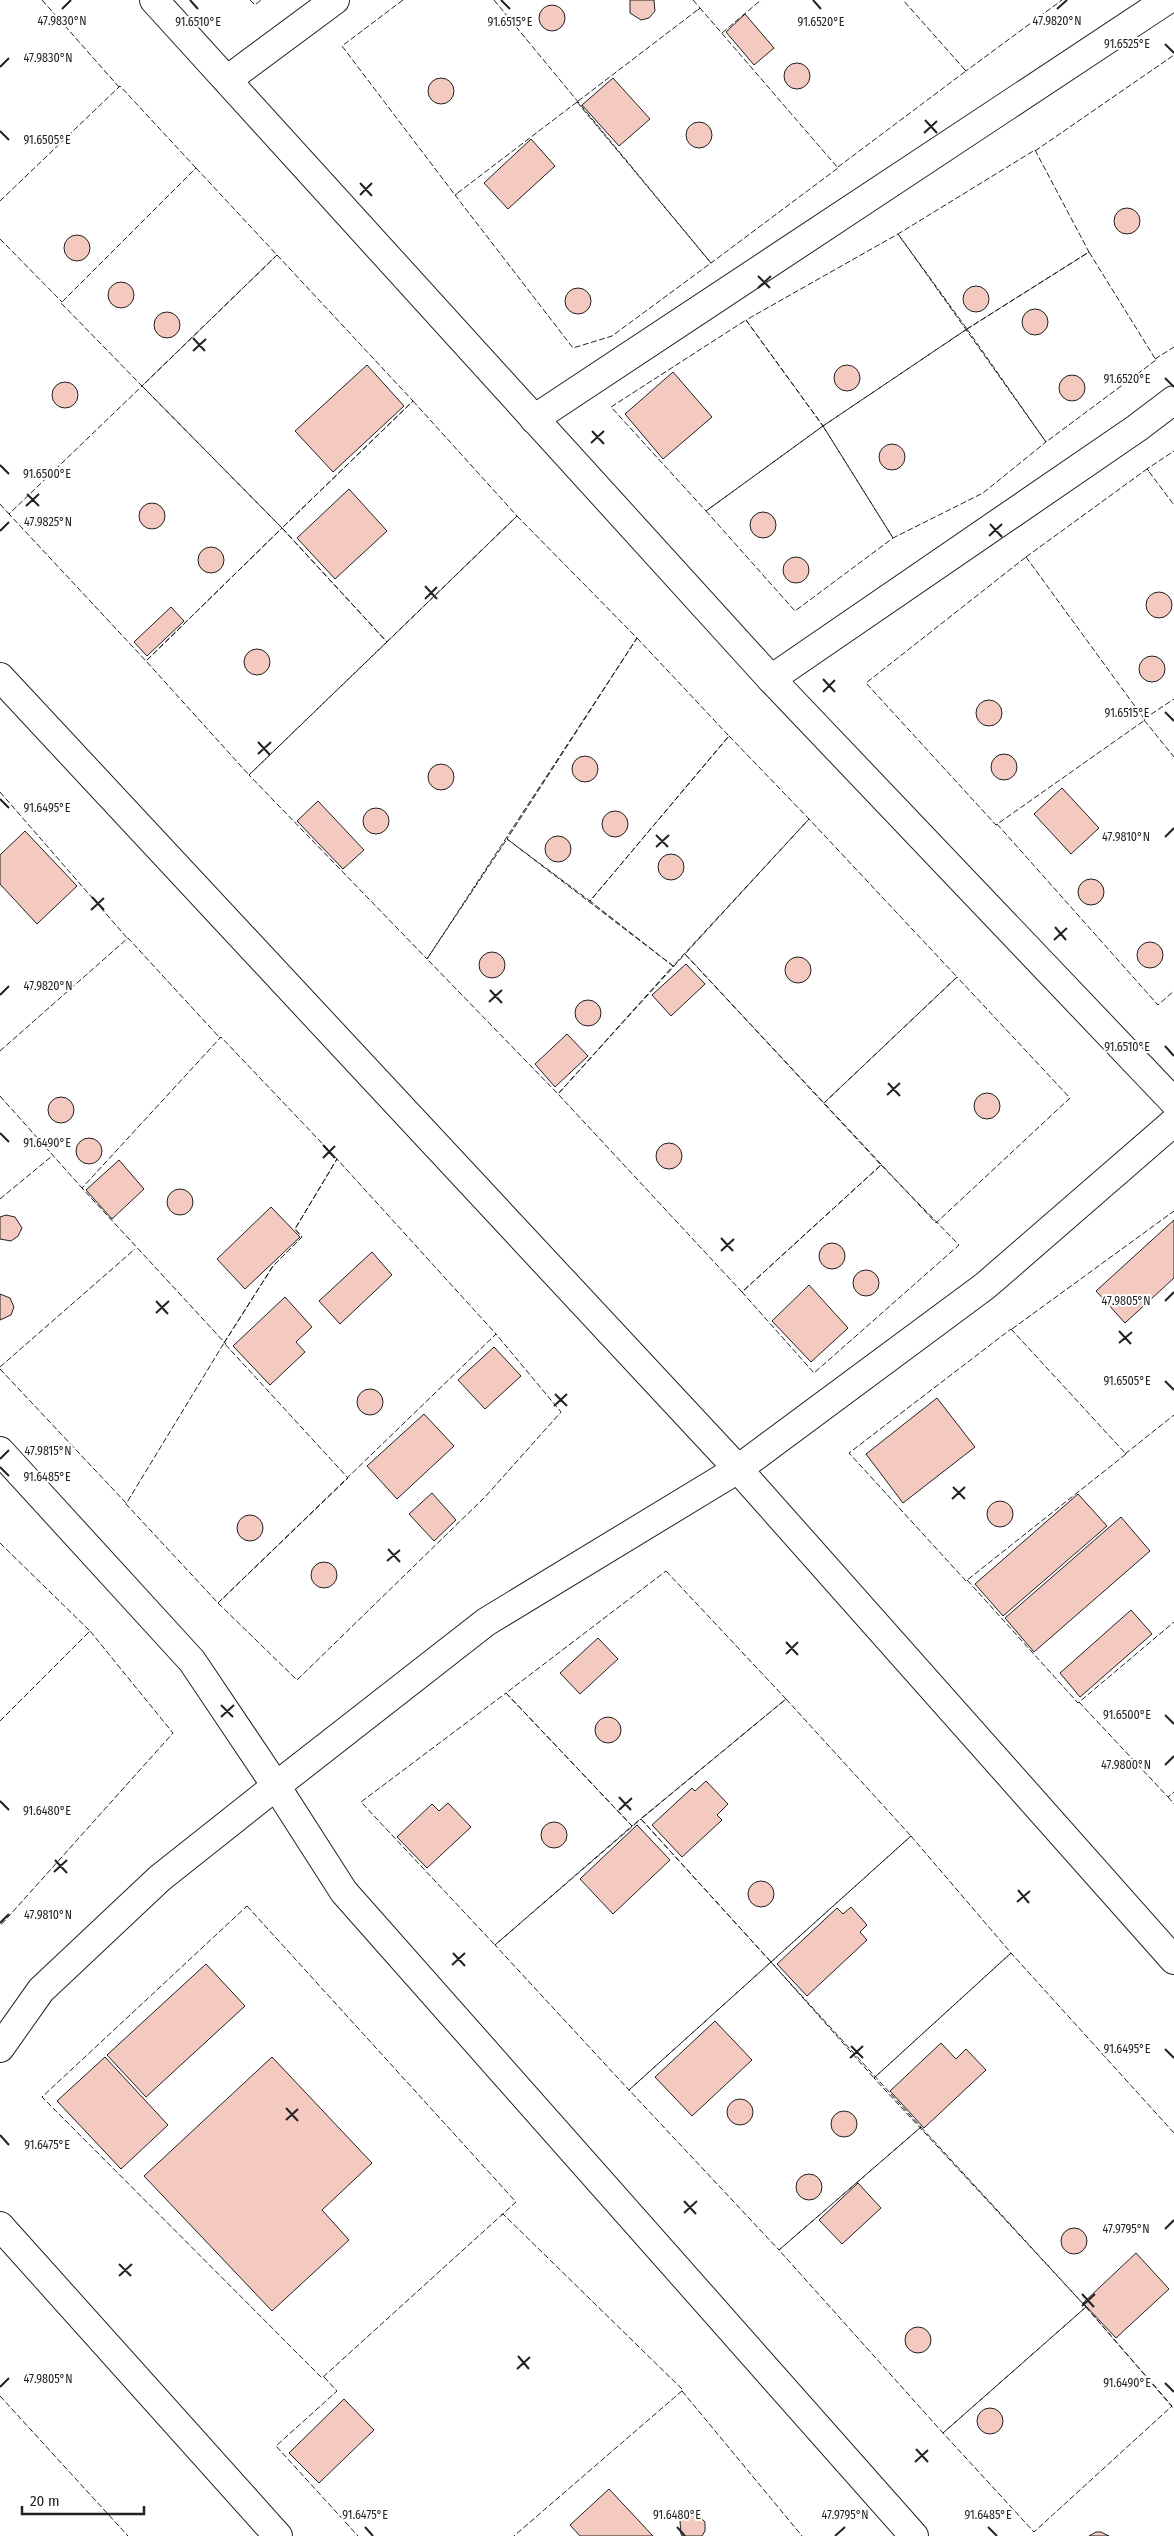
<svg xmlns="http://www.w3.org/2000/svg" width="1174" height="2536" viewBox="0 0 1174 2536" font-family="'Fira Sans Condensed',sans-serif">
	<rect width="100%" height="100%" fill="#fff"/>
	<!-- building -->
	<g fill="#f3c9c0" stroke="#222">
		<polygon points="654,0 655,11 649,18 641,20 630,13 630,0"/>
		<circle cx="552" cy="18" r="13"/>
		<polygon points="745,14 774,48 754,65 726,32"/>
		<circle cx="797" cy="76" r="13"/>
		<circle cx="441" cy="91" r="13"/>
		<polygon points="613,78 650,119 619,146 582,105"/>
		<circle cx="699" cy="135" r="13"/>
		<polygon points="531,139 555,166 508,209 484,183"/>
		<circle cx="1127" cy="221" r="13"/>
		<circle cx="77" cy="248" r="13"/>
		<circle cx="121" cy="295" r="13"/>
		<circle cx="976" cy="299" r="13"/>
		<circle cx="578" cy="301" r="13"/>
		<circle cx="1035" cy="322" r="13"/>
		<circle cx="167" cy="325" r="13"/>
		<circle cx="847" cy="378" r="13"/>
		<polygon points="367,365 404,406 333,472 295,431"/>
		<polygon points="673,372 712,417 663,459 625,414"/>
		<circle cx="1072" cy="388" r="13"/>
		<circle cx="65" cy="395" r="13"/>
		<circle cx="892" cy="457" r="13"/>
		<polygon points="349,489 387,531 335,579 297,538"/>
		<circle cx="152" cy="516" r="13"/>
		<circle cx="763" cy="525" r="13"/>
		<circle cx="211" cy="560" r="13"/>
		<circle cx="796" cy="570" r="13"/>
		<circle cx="1159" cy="605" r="13"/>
		<polygon points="171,607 184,621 147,656 134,642"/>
		<circle cx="257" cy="662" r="13"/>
		<circle cx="1152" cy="669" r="13"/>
		<circle cx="989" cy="713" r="13"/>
		<circle cx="1004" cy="767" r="13"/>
		<circle cx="585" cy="769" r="13"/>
		<circle cx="441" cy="777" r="13"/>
		<polygon points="1062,788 1099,828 1071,854 1034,814"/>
		<polygon points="318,801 364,850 343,869 297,821"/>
		<circle cx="376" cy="821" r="13"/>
		<circle cx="615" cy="824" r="13"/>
		<polygon points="25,831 77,886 37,924 0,884 0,855"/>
		<circle cx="558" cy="849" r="13"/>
		<circle cx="671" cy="867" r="13"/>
		<circle cx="1091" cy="892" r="13"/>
		<circle cx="1150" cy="955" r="13"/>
		<circle cx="492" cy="965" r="13"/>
		<circle cx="798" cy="970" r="13"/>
		<polygon points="686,964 705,984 671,1016 652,995"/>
		<circle cx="588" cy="1013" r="13"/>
		<polygon points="567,1034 588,1056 555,1087 535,1064"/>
		<circle cx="987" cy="1106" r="13"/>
		<circle cx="61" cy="1110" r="13"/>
		<circle cx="89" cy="1151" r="13"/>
		<circle cx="669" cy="1156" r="13"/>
		<polygon points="119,1160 144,1189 112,1219 86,1190"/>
		<circle cx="180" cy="1202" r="13"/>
		<polygon points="271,1207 300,1237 245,1289 217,1259"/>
		<polygon points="6,1215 15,1217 22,1228 18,1236 11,1241 0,1239 0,1217"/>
		<polygon points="1174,1220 1174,1278 1125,1323 1096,1291"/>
		<circle cx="832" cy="1256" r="13"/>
		<polygon points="372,1252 392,1275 340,1324 319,1301"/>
		<circle cx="866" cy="1283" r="13"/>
		<polygon points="809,1285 848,1328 811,1362 772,1321"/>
		<polygon points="0,1294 10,1298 14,1307 11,1315 0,1320"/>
		<polygon points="285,1297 312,1327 296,1342 305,1352 270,1385 233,1346"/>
		<polygon points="494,1347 521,1376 485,1409 458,1380"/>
		<circle cx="370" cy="1402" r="13"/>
		<polygon points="937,1398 975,1447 903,1503 866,1454"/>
		<polygon points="424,1414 454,1446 397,1499 367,1466"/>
		<polygon points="432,1493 456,1520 434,1541 409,1514"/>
		<polygon points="1078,1494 1107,1526 1003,1616 975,1584"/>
		<circle cx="1000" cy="1514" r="13"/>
		<circle cx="250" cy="1528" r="13"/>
		<polygon points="1121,1517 1150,1551 1034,1652 1005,1618"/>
		<circle cx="324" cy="1575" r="13"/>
		<polygon points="1131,1610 1152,1634 1080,1697 1060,1673"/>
		<polygon points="598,1638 618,1659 580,1694 560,1673"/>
		<circle cx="608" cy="1730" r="13"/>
		<polygon points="706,1781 728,1804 717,1815 722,1820 682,1857 652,1825 692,1788 695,1791"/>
		<polygon points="448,1803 471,1827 427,1868 397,1837 432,1804 439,1811"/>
		<circle cx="554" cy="1835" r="13"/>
		<polygon points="637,1825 670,1860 613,1914 580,1879"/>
		<circle cx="761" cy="1894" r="13"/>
		<polygon points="851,1907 867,1925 860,1932 867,1940 807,1996 777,1964 837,1908 843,1914"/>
		<polygon points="206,1964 245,2006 146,2097 107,2055"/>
		<polygon points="715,2021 752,2060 692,2116 655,2077"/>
		<polygon points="941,2043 956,2059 966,2049 986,2070 924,2128 890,2091"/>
		<polygon points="105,2057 168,2125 121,2169 57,2101"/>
		<polygon points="272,2057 372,2163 322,2210 349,2240 272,2311 144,2176"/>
		<circle cx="740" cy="2112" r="13"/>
		<circle cx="844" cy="2124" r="13"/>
		<circle cx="809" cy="2187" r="13"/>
		<polygon points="858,2183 881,2208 842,2244 819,2220"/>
		<circle cx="1074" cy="2241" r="13"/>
		<polygon points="1136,2253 1169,2289 1116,2338 1083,2303"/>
		<circle cx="918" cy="2340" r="13"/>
		<polygon points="344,2399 374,2430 319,2483 289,2453"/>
		<circle cx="990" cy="2421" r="13"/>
		<polygon points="609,2489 653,2536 580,2536 570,2525"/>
		<polygon points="690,2514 699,2516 705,2522 705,2531 702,2536 682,2536 681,2534 680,2521"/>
		<polygon points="1096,2532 1101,2532 1109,2536 1089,2536"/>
	</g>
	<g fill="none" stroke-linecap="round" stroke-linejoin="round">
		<defs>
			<g id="minor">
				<polyline points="154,0 771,679 1174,1102"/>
				<polyline points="227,80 335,0"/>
				<polyline points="534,419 1167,0"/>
				<polyline points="0,677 738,1469 1174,1960"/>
				<polyline points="771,679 1137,428 1174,400"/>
				<polyline points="0,1451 192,1661 276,1786 344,1892 914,2536"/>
				<polyline points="0,2048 41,1990 160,1878 276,1786 486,1622 738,1469 985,1286 1174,1122"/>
				<polyline points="0,2226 278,2536"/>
			</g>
		</defs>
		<!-- minor casing -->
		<use href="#minor" stroke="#222" stroke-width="30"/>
		<!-- minor -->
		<use href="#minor" stroke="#fff" stroke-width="28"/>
		<!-- fence -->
		<g stroke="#222" stroke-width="1" stroke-dasharray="6 2.5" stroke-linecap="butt">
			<polyline points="42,0 119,87"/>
			<polyline points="250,0 255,5 261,0"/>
			<polyline points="403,0 342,46 455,195 457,194"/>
			<polyline points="494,0 711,263 838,168 700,8 577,102"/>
			<polyline points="693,0 700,8 698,10"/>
			<polyline points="722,33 761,0"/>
			<polyline points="964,69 966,71 1062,0"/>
			<polygon points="577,102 711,263 612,336 573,348 455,195"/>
			<polyline points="1035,151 1174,55"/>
			<polyline points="838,167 966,71 903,0"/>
			<polygon points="196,168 277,255 142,386 61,303"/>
			<polyline points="0,201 120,86 196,168 194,169"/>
			<polygon points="898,234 967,329 823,426 746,320"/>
			<polyline points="0,239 62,302"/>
			<polygon points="277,255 413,401 282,528 142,386"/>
			<polygon points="746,320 823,426 706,511 611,407"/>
			<polyline points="967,329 1089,252 1156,360 1046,442 898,234 1035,150 1089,252 967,329"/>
			<polygon points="967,329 1046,442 983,493 893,538 823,426"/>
			<polyline points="1155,359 1174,347"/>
			<polygon points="142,386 282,528 146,661 9,514"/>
			<polygon points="413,401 517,516 387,642 282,528"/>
			<polygon points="823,426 893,538 795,611 706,511"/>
			<polyline points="1149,471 1147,469 1174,451"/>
			<polyline points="0,504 9,514 10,513"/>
			<polygon points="517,516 637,638 427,959 249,775"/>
			<polygon points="282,528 387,642 249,775 146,661"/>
			<polygon points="1026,557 1145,720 996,825 866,683"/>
			<polyline points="1026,557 1147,469 1174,505"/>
			<polygon points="637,638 729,736 590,901 507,839"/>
			<polyline points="1144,719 1174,699"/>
			<polyline points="1144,720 1174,757"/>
			<polygon points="729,736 809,819 673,966 590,901"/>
			<polyline points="0,792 128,939"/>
			<polyline points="997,824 1158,1005 1174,991"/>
			<polygon points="507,839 673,966 558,1094 427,959"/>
			<polygon points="685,954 881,1165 742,1292 558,1094"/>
			<polyline points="0,1051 128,938 220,1038"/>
			<polyline points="0,1096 82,1188 83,1187"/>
			<polyline points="824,1103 957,977 1070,1098 936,1223 685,954 809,819 957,977 824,1103"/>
			<polygon points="881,1165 959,1245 814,1373 742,1292"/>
			<polyline points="0,1199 52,1156"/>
			<polygon points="1011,1329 1126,1454 966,1581 849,1453"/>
			<polyline points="1012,1329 1174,1211"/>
			<polyline points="224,1343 273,1266 302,1237 295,1229 337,1159 496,1334 494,1336"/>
			<polyline points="224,1343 273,1266 302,1237 295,1229 337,1159 221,1037 82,1188 226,1344"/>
			<polyline points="0,1367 135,1249"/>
			<polyline points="0,1369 126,1503"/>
			<polyline points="1125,1454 1174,1415"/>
			<polyline points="0,1543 90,1631 88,1633"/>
			<polygon points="666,1571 786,1699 632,1826 506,1693"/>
			<polyline points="967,1580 1078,1703 1174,1622"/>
			<polyline points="218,1603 496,1334 561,1412 485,1497 297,1680 218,1603 126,1504 224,1343 348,1478 218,1603"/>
			<polygon points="506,1693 632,1826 495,1945 361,1802"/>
			<polygon points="786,1699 911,1836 771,1962 641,1819"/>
			<polyline points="1079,1702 1168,1797 1174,1792"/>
			<polyline points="0,1721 90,1631 173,1733 0,1926"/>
			<polyline points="1168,1797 1174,1804"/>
			<polygon points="641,1819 771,1962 629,2090 495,1945"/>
			<polygon points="911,1836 1011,1953 874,2078 771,1962"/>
			<polygon points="247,1906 516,2202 322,2378 42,2097"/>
			<polygon points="771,1962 921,2127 779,2250 629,2090"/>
			<polygon points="921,2127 1086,2307 943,2433 779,2250"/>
			<polyline points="1174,2133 1011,1953 874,2078 1086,2307 1174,2409"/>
			<polyline points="501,2215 503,2214 683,2390 514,2536"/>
			<polygon points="1086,2307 1172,2406 1034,2532 943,2433"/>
			<polyline points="324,2377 337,2391 276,2446 358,2536"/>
			<polyline points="682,2391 802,2536"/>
			<polyline points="0,2396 128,2536"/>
		</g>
	</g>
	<!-- ticks -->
	<path fill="none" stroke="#222" stroke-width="2" d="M190,0L198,9M501,0L510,9M813,0L821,9M62,9L71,0M1057,9L1067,0M1165,44L1174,53M0,67L9,58M925,120L937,133M0,131L9,140M924,133L937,121M360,183L372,196M360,195L372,183M758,276L770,288M758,288L771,276M193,338L205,351M193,351L206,339M1165,378L1174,387M592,431L604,444M591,443L604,431M0,465L9,474M27,494L39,506M26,506L39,494M990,524L1002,537M0,531L9,522M989,536L1002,524M425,586L437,599M425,599L437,587M823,679L835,692M823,692L835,680M1165,712L1174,721M258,742L270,755M258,754L271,742M0,799L9,808M656,835L668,847M1165,837L1174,828M656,847L669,835M92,897L104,910M91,910L104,898M1055,927L1066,940M1054,940L1067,928M490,990L502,1003M0,995L9,986M489,1002L502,990M1165,1046L1174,1056M888,1083L900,1096M887,1095L900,1083M0,1133L9,1142M323,1145L335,1158M323,1158L335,1146M721,1238L733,1251M721,1251L734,1239M156,1301L168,1314M1165,1301L1174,1292M156,1313L169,1301M1119,1331L1131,1344M1119,1343L1132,1332M1165,1381L1174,1390M555,1394L567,1406M554,1406L567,1394M0,1459L9,1450M0,1467L9,1476M953,1487L965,1499M952,1499L965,1487M388,1549L400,1562M387,1561L400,1550M786,1642L798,1655M786,1654L798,1642M221,1705L233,1717M1165,1715L1174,1724M221,1717L234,1705M1165,1765L1174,1756M619,1797L631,1810M0,1801L9,1810M619,1810L632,1798M55,1860L67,1873M54,1872L67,1860M1018,1890L1029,1903M1017,1902L1030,1891M0,1923L9,1914M453,1953L465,1966M452,1965L465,1953M851,2046L863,2058M1165,2049L1174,2058M850,2058L863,2046M286,2108L298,2121M286,2120L298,2109M0,2135L9,2145M684,2201L696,2214M684,2213L697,2201M1165,2229L1174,2220M119,2264L131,2276M119,2276L132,2264M1082,2294L1094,2307M1082,2306L1095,2294M518,2356L529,2369M517,2369L530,2357M1165,2383L1174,2392M0,2387L9,2378M916,2449L928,2462M915,2462L928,2450M365,2527L373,2536M677,2527L685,2536M988,2527L997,2536M835,2536L845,2527"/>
	<g font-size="12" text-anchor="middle" fill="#222" stroke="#fff" stroke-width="4" stroke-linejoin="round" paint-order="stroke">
		<text x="62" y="25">47.9830°N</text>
		<text x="1057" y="25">47.9820°N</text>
		<text x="510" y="26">91.6515°E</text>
		<text x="821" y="26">91.6520°E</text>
		<text x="198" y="26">91.6510°E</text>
		<text x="1127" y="48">91.6525°E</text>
		<text x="48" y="62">47.9830°N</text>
		<text x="47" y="144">91.6505°E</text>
		<text x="1127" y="383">91.6520°E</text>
		<text x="47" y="478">91.6500°E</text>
		<text x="48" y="526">47.9825°N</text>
		<text x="1127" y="717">91.6515°E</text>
		<text x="47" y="812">91.6495°E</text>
		<text x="1126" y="841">47.9810°N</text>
		<text x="48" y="990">47.9820°N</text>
		<text x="1127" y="1051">91.6510°E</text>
		<text x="47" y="1147">91.6490°E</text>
		<text x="1126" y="1305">47.9805°N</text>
		<text x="1127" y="1385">91.6505°E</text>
		<text x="48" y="1455">47.9815°N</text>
		<text x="47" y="1481">91.6485°E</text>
		<text x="1127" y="1719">91.6500°E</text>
		<text x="1126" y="1769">47.9800°N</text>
		<text x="47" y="1815">91.6480°E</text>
		<text x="48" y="1919">47.9810°N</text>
		<text x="1127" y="2053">91.6495°E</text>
		<text x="47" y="2149">91.6475°E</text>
		<text x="1126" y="2233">47.9795°N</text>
		<text x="48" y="2383">47.9805°N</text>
		<text x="1127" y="2387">91.6490°E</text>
		<text x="365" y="2519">91.6475°E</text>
		<text x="677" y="2519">91.6480°E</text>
		<text x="988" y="2519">91.6485°E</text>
		<text x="845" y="2519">47.9795°N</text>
	</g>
	<!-- scale -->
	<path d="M22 2506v8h122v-8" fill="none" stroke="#222222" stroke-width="2.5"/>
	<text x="30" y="2506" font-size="15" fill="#222222" stroke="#ffffff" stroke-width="4" paint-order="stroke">20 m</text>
</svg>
